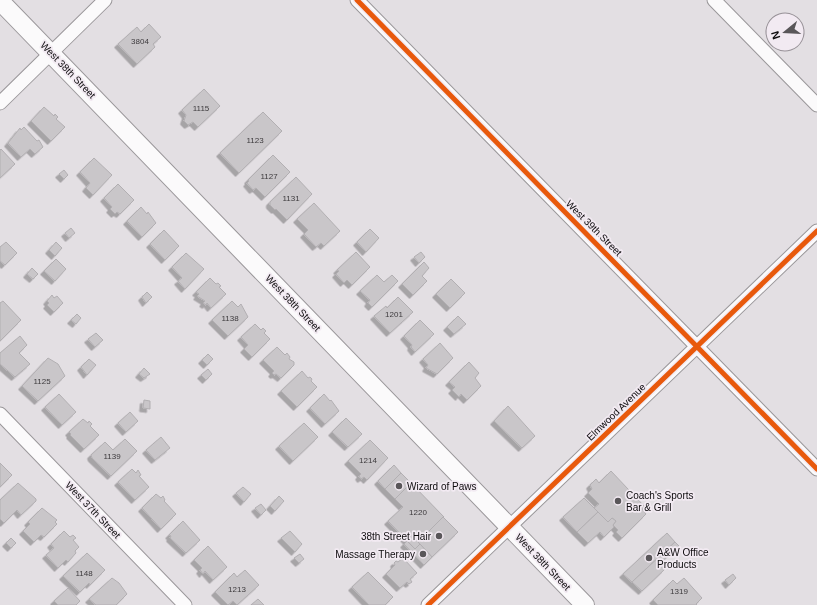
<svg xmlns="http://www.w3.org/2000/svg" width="817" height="605" viewBox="0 0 817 605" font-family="Arial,sans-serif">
	<defs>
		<filter id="shadow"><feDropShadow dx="-3.5" dy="3.5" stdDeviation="0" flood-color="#0004"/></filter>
	</defs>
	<rect width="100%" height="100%" fill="#e3dfe3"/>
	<!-- building -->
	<g fill="#c9c6c9" stroke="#b2afb2" filter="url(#shadow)">
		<polygon points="149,24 161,37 153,44 155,47 137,64 118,44 137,27 141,32"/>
		<polygon points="204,89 220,106 198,127 193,122 188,125 184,121 186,115 182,110"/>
		<polygon points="44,107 54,116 55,114 58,117 56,119 65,127 51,141 31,121"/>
		<polygon points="263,112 282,131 239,173 220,153"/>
		<polygon points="24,127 37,141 39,140 43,147 35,154 30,149 21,157 8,143 20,128 21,130"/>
		<polygon points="1,149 15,164 0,178 0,150"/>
		<polygon points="273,155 290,172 265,197 256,188 253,190 247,183 249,181 248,180"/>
		<polygon points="94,158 112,175 93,195 86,188 90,183 80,172"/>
		<polygon points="64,170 68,175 64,179 59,174"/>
		<polygon points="296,177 312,194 287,220 276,209 275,210 270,205 270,202"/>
		<polygon points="118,184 134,200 120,214 117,212 115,214 110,209 112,207 104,198"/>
		<polygon points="314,203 340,231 324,246 321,243 316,247 304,234 308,230 297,219"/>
		<polygon points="141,207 147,214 148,212 156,223 142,237 127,221"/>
		<polygon points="71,228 75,233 69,238 65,233"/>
		<polygon points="370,229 379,238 366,252 357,242"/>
		<polygon points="164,230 179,246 165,260 150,244"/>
		<polygon points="6,242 17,253 5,265 0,261 0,247"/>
		<polygon points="56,242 62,248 55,256 49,250"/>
		<polygon points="356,252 370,267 352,285 347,280 344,283 336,274 339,271 337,270"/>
		<polygon points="421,252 425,257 419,263 414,257"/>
		<polygon points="186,253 204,269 185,289 178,281 182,278 172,267"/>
		<polygon points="56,259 66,269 55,281 44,271"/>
		<polygon points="424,262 429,268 422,276 427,281 413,295 402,284"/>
		<polygon points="32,268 38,274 33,279 27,274"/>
		<polygon points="377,275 384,282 392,275 398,281 372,307 368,303 370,300 360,291"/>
		<polygon points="210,278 216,284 218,283 221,286 219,287 226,294 211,308 207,303 206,305 203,303 205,301 197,296 199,294 196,292"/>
		<polygon points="451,279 465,293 450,308 436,294"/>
		<polygon points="147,292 152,297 146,303 142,297"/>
		<polygon points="52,295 54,298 57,296 63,303 54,312 47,305 49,303 47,301"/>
		<polygon points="398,297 413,312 390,333 374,316 386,306 387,308"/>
		<polygon points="3,301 21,320 0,341 0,303"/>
		<polygon points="232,301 238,307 241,304 248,317 228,336 212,320"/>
		<polygon points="77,314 81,318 76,324 71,320"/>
		<polygon points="458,316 466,324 454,334 447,327"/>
		<polygon points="420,320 434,334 415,352 411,347 412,345 404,336"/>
		<polygon points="255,324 261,330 263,328 266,331 264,333 270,339 252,357 244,349 248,345 241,337"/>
		<polygon points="96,333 103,340 95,347 88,339"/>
		<polygon points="20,336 27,345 19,353 30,364 15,377 0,364 0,353"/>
		<polygon points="440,343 453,358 437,374 426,368 428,365 423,359"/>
		<polygon points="277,347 285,355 287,353 290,357 289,359 294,362 294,365 281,378 276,374 274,375 272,373 274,371 263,360"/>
		<polygon points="208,354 213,359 207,365 202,360"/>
		<polygon points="48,358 58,364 65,376 38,401 22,386"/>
		<polygon points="89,359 96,365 87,375 81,367"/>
		<polygon points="469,362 479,373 475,378 481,386 467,400 461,394 459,397 452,390 455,387 449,382"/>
		<polygon points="144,368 150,374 144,378 139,374"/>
		<polygon points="208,369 212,374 206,380 201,375"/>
		<polygon points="302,371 308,378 310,377 312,379 311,381 317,387 297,407 281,391"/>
		<polygon points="59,394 76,412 62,425 45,407"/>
		<polygon points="324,394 330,401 331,400 339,411 325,424 310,408"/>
		<polygon points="144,400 150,401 150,409 143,408"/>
		<polygon points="508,406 535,436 522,448 494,421"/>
		<polygon points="130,412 138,421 126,432 118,423"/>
		<polygon points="346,418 362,434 348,447 332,432"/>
		<polygon points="83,419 88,423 89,421 92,424 90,426 99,435 84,449 70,435 71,434 69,432"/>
		<polygon points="304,423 318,437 293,461 279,446"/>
		<polygon points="161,437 170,448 155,460 146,450"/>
		<polygon points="125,439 137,451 111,476 92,458 91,455 105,442 113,450"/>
		<polygon points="370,440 388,458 367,480 364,477 361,479 359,476 361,474 348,461"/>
		<polygon points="0,463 12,475 0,487"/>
		<polygon points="394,465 401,473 385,489 378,481"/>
		<polygon points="132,469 136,473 138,470 141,475 139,476 149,487 135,500 118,482"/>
		<polygon points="611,471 645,507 642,509 646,514 622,538 616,532 618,530 613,525 616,521 612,518 608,522 594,508 599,504 588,493 592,489 590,485 596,479 599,483"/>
		<polygon points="401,473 411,483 395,499 385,489"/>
		<polygon points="18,483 36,499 36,501 21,515 17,510 4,523 0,519 0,500"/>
		<polygon points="411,483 444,517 418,542 420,544 415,549 388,521 403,507 395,499"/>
		<polygon points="243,487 251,494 244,502 236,493"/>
		<polygon points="156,494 161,498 163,496 165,500 164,501 176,514 161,529 142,508"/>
		<polygon points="279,496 284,501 275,511 270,506"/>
		<polygon points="584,498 598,512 577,532 563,517"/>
		<polygon points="261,504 266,510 261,515 255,508"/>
		<polygon points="42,508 57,520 55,522 57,524 44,537 41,535 34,542 23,531 30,524 28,522"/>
		<polygon points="598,512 608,522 612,518 616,521 613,525 614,527 604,537 600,532 588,543 577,532"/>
		<polygon points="443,517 458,532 432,557 418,542"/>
		<polygon points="183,521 200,540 186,553 170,538 171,536 169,535"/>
		<polygon points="64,531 70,537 73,535 76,538 73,540 79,547 75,551 76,553 68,562 66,560 58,568 46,555 54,548 51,544"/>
		<polygon points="290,531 302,544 295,552 281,538"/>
		<polygon points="667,533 675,542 632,582 623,574"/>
		<polygon points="11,538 16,543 11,548 6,543"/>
		<polygon points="407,541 415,549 420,544 432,557 424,565 404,544"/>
		<polygon points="675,542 679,546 660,563 665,569 642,591 632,582"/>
		<polygon points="208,546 227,567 213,580 205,571 203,574 200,570 202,568 194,560"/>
		<polygon points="87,553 105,570 90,585 89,583 80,592 63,576"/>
		<polygon points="300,554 304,559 299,563 294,558"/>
		<polygon points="403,558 417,573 410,579 412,582 409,584 407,582 400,588 386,574 395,565 394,563 396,561 398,562"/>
		<polygon points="245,570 259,585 237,605 233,601 228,605 215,592 234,573 237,577"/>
		<polygon points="368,572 393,597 385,605 369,605 352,587"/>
		<polygon points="733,574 736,578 729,585 725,580"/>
		<polygon points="112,578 119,583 127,594 116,605 96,605 89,599"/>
		<polygon points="684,578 702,598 696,604 697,605 658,605 653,600 673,580 677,584"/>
		<polygon points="68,588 80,601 76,605 58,605 54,601"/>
		<polygon points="258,599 264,605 251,605"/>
	</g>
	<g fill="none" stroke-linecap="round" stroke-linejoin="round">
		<defs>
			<g id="street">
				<polyline points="357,0 817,469"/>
				<polyline points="714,0 817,105"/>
				<polyline points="0,103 105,0"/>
				<polyline points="0,414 185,605"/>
				<polyline points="428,605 817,231"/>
			</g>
			<polyline id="secondary" points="0,1 585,605"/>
		</defs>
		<!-- street casing -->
		<use href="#street" stroke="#9a979a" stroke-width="15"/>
		<!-- secondary casing -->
		<use href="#secondary" stroke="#9a979a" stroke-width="20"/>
		<!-- street -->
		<use href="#street" stroke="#fbfafb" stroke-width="13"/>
		<!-- secondary -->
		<use href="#secondary" stroke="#fbfafb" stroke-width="18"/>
		<defs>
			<g id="cycleway">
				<polyline points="357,0 817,469"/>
				<polyline points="428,605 817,231"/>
			</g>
		</defs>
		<!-- cycleway casing -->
		<use href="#cycleway" stroke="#f2eaf2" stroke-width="8"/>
		<!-- cycleway -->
		<use href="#cycleway" stroke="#e8590c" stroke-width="5"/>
	</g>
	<!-- markers -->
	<g fill="#595659" stroke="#f2eaf2" stroke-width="1.5">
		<circle cx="399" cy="486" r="4"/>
		<circle cx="618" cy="501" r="4"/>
		<circle cx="439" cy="536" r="4"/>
		<circle cx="423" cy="554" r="4"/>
		<circle cx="649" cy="558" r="4"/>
	</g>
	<g text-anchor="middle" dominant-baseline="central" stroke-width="3.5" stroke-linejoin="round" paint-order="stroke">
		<!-- number labels -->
		<g font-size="8" fill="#3d3a3d">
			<text x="140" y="41">3804</text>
			<text x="201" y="108">1115</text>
			<text x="255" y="140">1123</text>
			<text x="269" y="176">1127</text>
			<text x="291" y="198">1131</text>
			<text x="394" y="314">1201</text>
			<text x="230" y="318">1138</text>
			<text x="42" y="381">1125</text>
			<text x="112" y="456">1139</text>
			<text x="368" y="460">1214</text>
			<text x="418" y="512">1220</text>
			<text x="84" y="573">1148</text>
			<text x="237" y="589">1213</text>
			<text x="679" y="591">1319</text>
		</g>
		<!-- street labels -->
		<g font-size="10" fill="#0e0c0e" stroke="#f2eaf2">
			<text transform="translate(68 70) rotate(46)">West 38th Street</text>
			<text transform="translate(594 228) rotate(45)">West 39th Street</text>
			<text transform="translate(293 303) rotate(46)">West 38th Street</text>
			<text transform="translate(616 412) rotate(-44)">Elmwood Avenue</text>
			<text transform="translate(93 510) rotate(46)">West 37th Street</text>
			<text transform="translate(543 562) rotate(46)">West 38th Street</text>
		</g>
		<!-- poi labels -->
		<g font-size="10" fill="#0e0c0e" stroke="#f2eaf2" text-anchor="start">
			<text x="407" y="486">Wizard of Paws</text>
			<text x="626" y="495">Coach's Sports<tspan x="626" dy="12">Bar &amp; Grill</tspan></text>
			<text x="431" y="536" text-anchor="end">38th Street Hair</text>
			<text x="657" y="552">A&amp;W Office<tspan x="657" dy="12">Products</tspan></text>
			<text x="415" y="554" text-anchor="end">Massage Therapy</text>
		</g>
	</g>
	<!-- north arrow -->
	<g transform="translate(785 32) rotate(252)"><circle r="19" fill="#f2eaf2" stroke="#979197"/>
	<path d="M0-3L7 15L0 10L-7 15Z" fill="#595659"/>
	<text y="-6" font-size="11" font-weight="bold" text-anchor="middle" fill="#0e0c0e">N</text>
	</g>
</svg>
